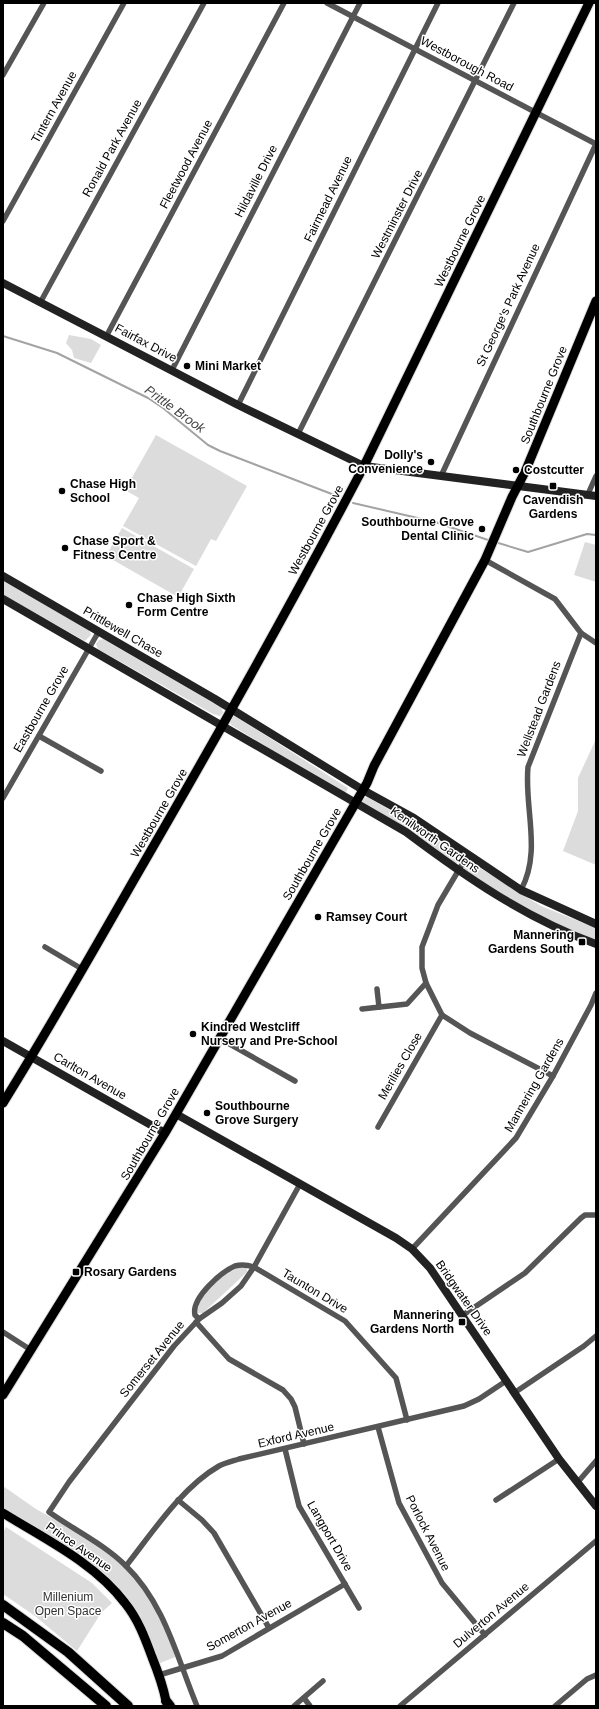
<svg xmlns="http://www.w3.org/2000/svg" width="599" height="1709" viewBox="0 0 599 1709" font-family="Helvetica,sans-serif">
	<rect width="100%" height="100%" fill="#fff"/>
	<!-- green -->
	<g fill="#dcdcdc">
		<polygon points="69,335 91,339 101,345 91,363 74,358 72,350 66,343"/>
		<polygon points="156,435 247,486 216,541 211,539 196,566 123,526 139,498 125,490"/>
		<polygon points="122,528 194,569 178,597 106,556"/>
		<polygon points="585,542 596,545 596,582 574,575"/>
		<polygon points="3,581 89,630 91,635 85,641 3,595"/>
		<polygon points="103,639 222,708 223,713 220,716 213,714 98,649 96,644 99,640"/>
		<polygon points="235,716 348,788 345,794 231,725 229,719 231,717"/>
		<polygon points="596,739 596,865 563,851 578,811 578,778"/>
		<polygon points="367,797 406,819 457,853 459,858 457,863 452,863 362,803 361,800"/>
		<polygon points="468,863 472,863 541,906 596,928 596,940 535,915 464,871 464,867"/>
		<path d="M240,1267L247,1268V1272L203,1313H198C196,1294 225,1273 240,1267Z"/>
		<polygon points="3,1486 36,1509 91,1540 128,1568 154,1606 169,1635 175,1657 158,1664 140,1615 108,1576 3,1507"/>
		<polygon points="6,1527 92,1583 112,1603 101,1613 77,1651 35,1616 3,1594 3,1532"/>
	</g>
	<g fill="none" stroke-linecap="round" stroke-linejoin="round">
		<!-- stream -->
		<g stroke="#a3a3a3" stroke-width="2">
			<polyline points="3,336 57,353 148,398 163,408 208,445 220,451 337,496"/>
			<polyline points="353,503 435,522 491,541"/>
			<polyline points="495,542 528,552 587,534 596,535"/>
		</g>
		<defs>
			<g id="primary">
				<path d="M3,1103C49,1029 92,953 135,878C214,742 291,605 364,466L589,3"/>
				<polyline points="3,1395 165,1133 367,783 374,766 485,560 512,497 525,472 596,301"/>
				<path d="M3,1513C45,1539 95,1563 125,1603C138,1619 145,1638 152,1657C158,1672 163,1686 166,1701"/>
			</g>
			<g id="highway">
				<polyline points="3,1605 68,1652 128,1706"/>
				<polyline points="3,1623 23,1636 106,1706"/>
				<polyline points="166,1701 170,1706"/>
			</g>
		</defs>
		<!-- primary casing -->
		<use href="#primary" stroke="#dbdbdb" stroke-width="11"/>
		<!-- highway casing -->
		<use href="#highway" stroke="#dbdbdb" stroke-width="12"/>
		<!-- street -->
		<g stroke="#555" stroke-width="5.5">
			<polyline points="327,3 596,144"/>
			<polyline points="3,75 44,3"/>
			<polyline points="3,221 124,3"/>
			<polyline points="40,303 204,3"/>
			<polyline points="107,335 284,3"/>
			<polyline points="172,370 360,3"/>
			<polyline points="238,405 438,3"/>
			<polyline points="298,434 514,3"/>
			<polyline points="441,476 596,144"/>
			<polyline points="588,494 596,476"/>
			<polyline points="485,560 555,599 581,633 596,643"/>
			<polyline points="39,736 101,771"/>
			<polyline points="3,798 99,631"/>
			<polyline points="467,856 438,905 422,947 422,968 426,983 442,1015 470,1033 553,1076"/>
			<path d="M521,890C542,851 524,808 528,767L581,633"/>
			<polyline points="45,947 82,969"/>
			<polyline points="377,989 379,1007"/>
			<polyline points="362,1009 407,1004 426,983"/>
			<polyline points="219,1038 295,1081"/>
			<polyline points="378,1127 442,1015"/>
			<polyline points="412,1249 516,1138 553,1076 591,1005 596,993"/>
			<polyline points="463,1315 525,1273 581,1218 585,1215 596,1215"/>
			<path d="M199,1319L195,1315C191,1298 221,1272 235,1266C242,1264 248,1265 254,1267L345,1321L396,1378L407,1420"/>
			<polyline points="196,1322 229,1359 283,1390 291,1399 295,1407 304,1444"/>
			<polyline points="3,1332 31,1350"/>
			<polyline points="514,1393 584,1346 596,1336"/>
			<polyline points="378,1427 399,1503 442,1583 485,1635"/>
			<polyline points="285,1449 299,1506 359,1608"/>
			<polyline points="577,1483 596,1461"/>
			<polyline points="178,1500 202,1520 214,1533 269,1628"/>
			<polyline points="496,1500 559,1459"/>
			<path d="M126,1566C152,1533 182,1487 219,1466C225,1463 233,1461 239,1459L464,1406L479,1399L506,1381"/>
			<polyline points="159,1675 222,1656 345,1584"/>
			<polyline points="304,1698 310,1706"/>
			<path d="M197,1706C177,1658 165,1604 126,1566C104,1544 74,1530 49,1512L69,1482L174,1346L199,1319L222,1303L241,1286L254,1267L300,1184"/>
			<polyline points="294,1706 323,1681"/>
			<polyline points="400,1706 596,1541"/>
			<polyline points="555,1706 587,1679 596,1675"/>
		</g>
		<!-- secondary -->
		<g stroke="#222" stroke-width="8">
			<polyline points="3,283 238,405 364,466 596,496"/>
			<polyline points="3,576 215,699 363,790 414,818 521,890 596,924"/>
			<path d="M3,599L406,832C466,877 525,918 596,944"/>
			<polyline points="3,1041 165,1133"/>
			<polyline points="176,1114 396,1238 412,1249 430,1268 559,1459 596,1506"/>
		</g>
		<!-- primary -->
		<use href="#primary" stroke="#000" stroke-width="9"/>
		<!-- highway -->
		<use href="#highway" stroke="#000" stroke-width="10"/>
	</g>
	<!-- markers -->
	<g fill="#000" stroke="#fff" stroke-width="1.5">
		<circle cx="187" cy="366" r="4"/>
		<circle cx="431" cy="462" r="4"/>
		<circle cx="516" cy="470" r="4"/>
		<rect x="549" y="482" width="8" height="8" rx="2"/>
		<circle cx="62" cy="491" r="4"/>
		<circle cx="482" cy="529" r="4"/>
		<circle cx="65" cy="548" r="4"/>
		<circle cx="129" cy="605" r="4"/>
		<circle cx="318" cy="917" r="4"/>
		<rect x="578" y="938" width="8" height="8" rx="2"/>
		<circle cx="193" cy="1034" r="4"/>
		<circle cx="207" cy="1113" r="4"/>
		<rect x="72" y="1268" width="8" height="8" rx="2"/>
		<rect x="458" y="1318" width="8" height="8" rx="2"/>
	</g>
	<g text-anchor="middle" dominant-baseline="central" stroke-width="3" stroke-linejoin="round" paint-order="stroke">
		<!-- street labels -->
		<g font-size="12" fill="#000" stroke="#fff">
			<text transform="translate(467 64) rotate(28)">Westborough Road</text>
			<text transform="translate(54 107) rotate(-61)">Tintern Avenue</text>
			<text transform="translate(112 148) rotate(-61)">Ronald Park Avenue</text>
			<text transform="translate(186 164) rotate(-62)">Fleetwood Avenue</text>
			<text transform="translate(256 181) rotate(-63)">Hildaville Drive</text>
			<text transform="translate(328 199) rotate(-64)">Fairmead Avenue</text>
			<text transform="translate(397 214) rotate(-63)">Westminster Drive</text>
			<text transform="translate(460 241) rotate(-64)">Westbourne Grove</text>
			<text transform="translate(508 305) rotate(-65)">St George's Park Avenue</text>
			<text transform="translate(146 343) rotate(28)">Fairfax Drive</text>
			<text transform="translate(544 395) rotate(-68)">Southbourne Grove</text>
			<text transform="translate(316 530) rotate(-61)">Westbourne Grove</text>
			<text transform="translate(123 632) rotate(30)">Prittlewell Chase</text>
			<text transform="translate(41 709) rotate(-60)">Eastbourne Grove</text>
			<text transform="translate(539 709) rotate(-69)">Wellstead Gardens</text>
			<text transform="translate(159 813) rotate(-60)">Westbourne Grove</text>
			<text transform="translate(435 840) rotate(35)">Kenilworth Gardens</text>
			<text transform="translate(312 854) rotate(-60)">Southbourne Grove</text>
			<text transform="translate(400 1066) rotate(-60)">Merilies Close</text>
			<text transform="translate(90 1076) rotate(30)">Carlton Avenue</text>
			<text transform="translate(534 1085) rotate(-60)">Mannering Gardens</text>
			<text transform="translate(150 1134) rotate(-60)">Southbourne Grove</text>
			<text transform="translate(315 1291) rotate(31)">Taunton Drive</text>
			<text transform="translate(464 1298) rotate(55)">Bridgwater Drive</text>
			<text transform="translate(152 1359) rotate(-51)">Somerset Avenue</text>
			<text transform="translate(296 1435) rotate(-13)">Exford Avenue</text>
			<text transform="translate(428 1533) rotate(63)">Porlock Avenue</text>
			<text transform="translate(330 1536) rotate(60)">Langport Drive</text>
			<text transform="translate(79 1547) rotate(35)">Prince Avenue</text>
			<text transform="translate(491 1615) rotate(-40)">Dulverton Avenue</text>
			<text transform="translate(249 1625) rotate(-29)">Somerton Avenue</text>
		</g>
		<!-- poi labels -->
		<g font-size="12" font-weight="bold" fill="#000" stroke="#fff" text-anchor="start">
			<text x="195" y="366">Mini Market</text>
			<text x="423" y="455" text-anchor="end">Dolly's<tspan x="423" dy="14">Convenience</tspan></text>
			<text x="524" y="470">Costcutter</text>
			<text x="70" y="484">Chase High<tspan x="70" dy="14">School</tspan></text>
			<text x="553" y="500" text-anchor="middle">Cavendish<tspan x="553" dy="14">Gardens</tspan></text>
			<text x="474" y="522" text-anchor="end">Southbourne Grove<tspan x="474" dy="14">Dental Clinic</tspan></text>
			<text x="73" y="541">Chase Sport &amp;<tspan x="73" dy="14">Fitness Centre</tspan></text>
			<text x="137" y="598">Chase High Sixth<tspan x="137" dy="14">Form Centre</tspan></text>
			<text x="326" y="917">Ramsey Court</text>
			<text x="574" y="935" text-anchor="end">Mannering<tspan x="574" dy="14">Gardens South</tspan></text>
			<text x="201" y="1027">Kindred Westcliff<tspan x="201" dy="14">Nursery and Pre-School</tspan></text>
			<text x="215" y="1106">Southbourne<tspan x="215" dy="14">Grove Surgery</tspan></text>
			<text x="84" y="1272">Rosary Gardens</text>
			<text x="454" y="1315" text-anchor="end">Mannering<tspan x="454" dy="14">Gardens North</tspan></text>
		</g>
		<!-- park labels -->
		<g font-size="12" fill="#333" stroke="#fff">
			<text x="68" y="1597">Millenium<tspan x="68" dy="14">Open Space</tspan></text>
		</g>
		<!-- water labels -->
		<g font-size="13" font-style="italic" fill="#444" stroke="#fff">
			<text transform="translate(175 409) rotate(36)">Prittle Brook</text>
		</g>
	</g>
	<!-- border -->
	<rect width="599" height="1709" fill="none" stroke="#000000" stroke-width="8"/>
</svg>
